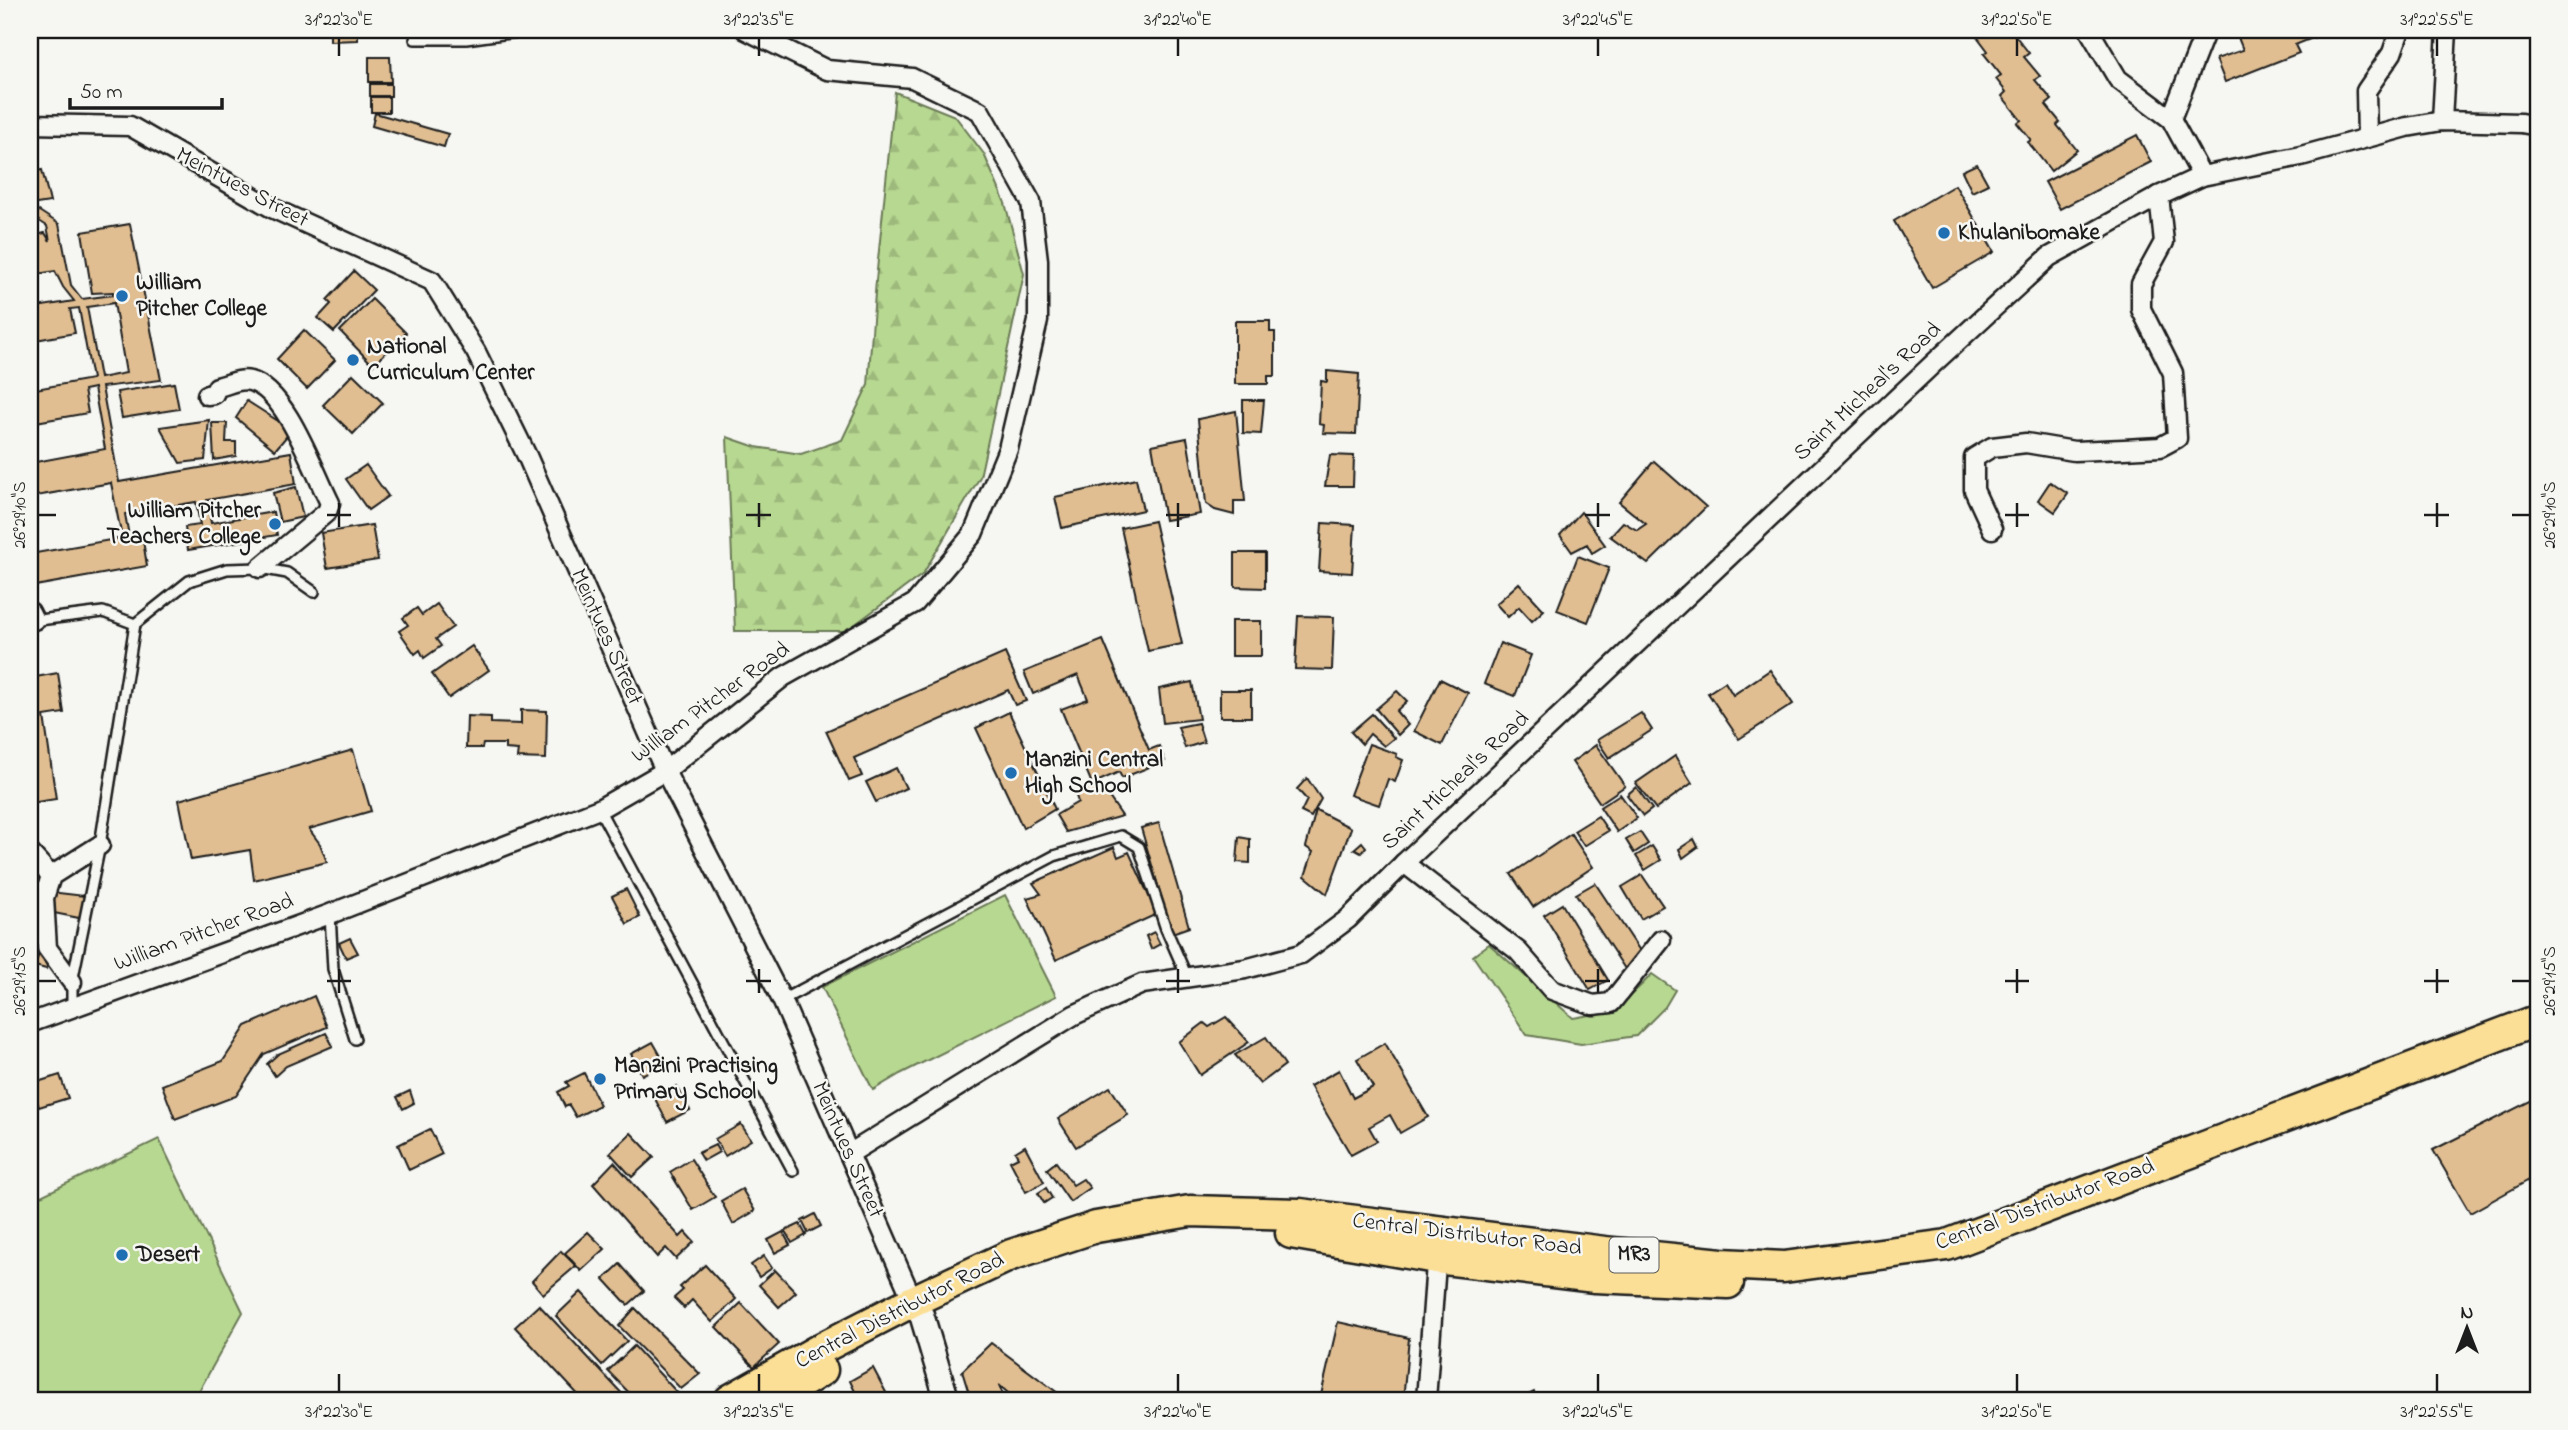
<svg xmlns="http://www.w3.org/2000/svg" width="2568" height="1430" viewBox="0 0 2568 1430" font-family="'Indie Flower',sans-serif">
	<defs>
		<pattern id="forest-firs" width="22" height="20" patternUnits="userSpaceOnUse" patternTransform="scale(1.75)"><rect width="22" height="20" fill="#b7d891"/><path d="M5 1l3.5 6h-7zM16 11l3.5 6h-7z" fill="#9db97c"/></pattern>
	</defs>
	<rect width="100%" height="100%" fill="#f6f6f2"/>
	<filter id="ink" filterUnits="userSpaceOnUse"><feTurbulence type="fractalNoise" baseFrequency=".0143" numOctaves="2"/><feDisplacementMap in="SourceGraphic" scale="14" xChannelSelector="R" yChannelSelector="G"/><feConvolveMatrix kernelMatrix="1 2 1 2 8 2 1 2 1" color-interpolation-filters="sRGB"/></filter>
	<g filter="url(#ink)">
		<!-- forest -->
		<polygon fill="url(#forest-firs)" stroke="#6a7a56" stroke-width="2" points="895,92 955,116 984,154 1005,203 1024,274 980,477 923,574 846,631 735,631 727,437 756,447 801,454 842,440 868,385 876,280"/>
		<!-- garden -->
		<g fill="#b7d891" stroke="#6a7a56" stroke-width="2">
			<polygon points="1005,895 1056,996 900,1074 873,1090 822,987"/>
			<path d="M1489,944L1573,1018C1614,1012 1625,1003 1652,974L1675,990L1665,1007L1636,1036L1581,1044L1527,1035L1473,956Z"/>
			<polygon points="159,1139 243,1312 194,1400 30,1400 30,1195 39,1197"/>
		</g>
		<!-- building -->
		<g fill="#e0be92" stroke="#1c1c1c" stroke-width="2" fill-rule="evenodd">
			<rect x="296" y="30" width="22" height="3"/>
			<polygon points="320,30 358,30 358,40 330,41 330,32 320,32"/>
			<polygon points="1980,30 2016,30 2017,32 2014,34 2029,53 2024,57 2040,76 2035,80 2052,100 2046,105 2060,122 2057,125 2077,150 2051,171 2028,142 2031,140 2017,123 2021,120 2002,96 2006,92 1996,79 2001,75 1984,54 1988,51 1976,35"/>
			<polygon points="2251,30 2323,30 2325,33 2295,45 2299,53 2225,82 2216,59 2243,50 2237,35"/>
			<polygon points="369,57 390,57 391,82 369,82"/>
			<rect x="370" y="84" width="21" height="12"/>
			<rect x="371" y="97" width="18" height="15"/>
			<polygon points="375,113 448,134 444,147 372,126"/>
			<polygon points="2137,135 2151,162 2060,209 2045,182"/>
			<polygon points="1977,164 1988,184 1972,192 1962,171"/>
			<polygon points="42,170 50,202 30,205 30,172"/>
			<polygon points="1955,185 1994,252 1932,288 1894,221"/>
			<path d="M30,205L59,224L71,285L82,299L113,295V292L92,293L82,232L130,224L161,380L102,387L119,482L291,452L296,484L207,500L211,523L273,512L277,535L188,550L185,527L200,525L196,502L125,514L129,536L142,534L147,566L35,586L30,554L122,538L111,483L30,497V463L105,449L94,388L84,390L88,413L30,423V390L92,379L79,308L70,309L75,333L30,341V308L74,301L63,287L55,271L37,274L32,236L45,233L50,241L47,226L30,215ZM114,303L126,373L100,378L87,307Z"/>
			<polygon points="354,271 374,290 334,332 318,318 331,304 327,300"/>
			<polygon points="372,299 406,333 373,365 340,331"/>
			<polygon points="1235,321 1270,321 1270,332 1275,332 1275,376 1268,376 1268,384 1235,384"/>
			<polygon points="304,330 335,360 307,389 277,359"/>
			<polygon points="1327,371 1359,374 1356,434 1323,433 1324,425 1319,424 1321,381 1327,382"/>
			<polygon points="353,374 383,403 353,434 323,405"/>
			<polygon points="174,383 179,409 122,418 117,392"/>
			<polygon points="1243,400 1264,400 1261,434 1243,433"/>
			<polygon points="247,401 292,430 275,450 236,418"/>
			<polygon points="1236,411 1245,501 1234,501 1234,515 1215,510 1206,504 1198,419"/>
			<polygon points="209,420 205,460 180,463 160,427"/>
			<polygon points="212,423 227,423 226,442 236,442 236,456 214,460"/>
			<polygon points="1187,438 1200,514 1165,520 1152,445"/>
			<polygon points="1330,455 1354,456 1353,486 1325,486"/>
			<polygon points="1654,461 1706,507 1648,564 1610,536 1623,522 1637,530 1646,524 1619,502"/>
			<polygon points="366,465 388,496 368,510 346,479"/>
			<polygon points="1136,479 1143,510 1062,528 1055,497"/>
			<polygon points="2050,482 2068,494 2055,512 2038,500"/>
			<polygon points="296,487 303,517 280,522 273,493"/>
			<polygon points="1581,512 1605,545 1592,553 1587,544 1572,552 1560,535"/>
			<polygon points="1154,521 1182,644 1148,651 1121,528"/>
			<polygon points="1322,523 1355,525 1352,573 1319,571"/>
			<polygon points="372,525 378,560 327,568 321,533"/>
			<polygon points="1235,553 1265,553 1265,588 1235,587"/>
			<polygon points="1578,556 1609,568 1588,622 1557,610"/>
			<polygon points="1519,583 1544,610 1532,621 1519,607 1508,617 1496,604"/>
			<polygon points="437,604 453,627 436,639 441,646 424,658 420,650 415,654 399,631 408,625 403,618 417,608 422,615"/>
			<polygon points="1298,616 1334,617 1332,670 1295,669"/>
			<rect x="1231" y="621" width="30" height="35"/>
			<polygon points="1103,640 1149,750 1159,746 1165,761 1122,778 1119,772 1092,784 1061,709 1088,699 1078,675 1033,694 1024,672"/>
			<polygon points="1500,643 1531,655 1515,696 1484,684"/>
			<polygon points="472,646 489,670 449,698 432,674"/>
			<polygon points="1005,653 1026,701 1015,705 1008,690 854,758 862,776 849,781 826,731"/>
			<polygon points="1770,670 1793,704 1739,739 1708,693 1725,682 1733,695"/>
			<polygon points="58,673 64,713 44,716 56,799 30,803 30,678"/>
			<polygon points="1440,679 1468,693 1442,745 1414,731"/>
			<polygon points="1192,682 1199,719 1163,723 1159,689"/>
			<rect x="1220" y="690" width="31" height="27"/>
			<polygon points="1397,691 1407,701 1396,711 1408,725 1398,735 1376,709"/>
			<polygon points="521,710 547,711 546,759 517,758 518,750 505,749 505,744 483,744 482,748 466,748 467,716 491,717 491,723 521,724"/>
			<polygon points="1009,712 1055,809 1023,828 976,728"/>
			<polygon points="1641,713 1652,730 1609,758 1597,740"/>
			<polygon points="1372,714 1394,738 1384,746 1370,734 1362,744 1351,732"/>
			<polygon points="1198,723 1204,742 1185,748 1178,727"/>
			<polygon points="1369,744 1397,754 1396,757 1403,760 1395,782 1388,779 1379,805 1350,795"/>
			<polygon points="1596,745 1625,786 1600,803 1572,762"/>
			<polygon points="353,750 371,811 309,829 320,844 327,862 254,880 250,850 191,860 179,800"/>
			<polygon points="1675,756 1692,783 1656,809 1636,783"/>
			<polygon points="896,768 906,788 876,802 866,782"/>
			<polygon points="1307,778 1321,799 1311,817 1301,812 1307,800 1297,789"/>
			<polygon points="1100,784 1122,816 1066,832 1056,815 1078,802 1074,790"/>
			<polygon points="1636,787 1652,809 1643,816 1627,795"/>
			<polygon points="1620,794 1637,818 1617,832 1600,807"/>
			<polygon points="1316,810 1351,828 1327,894 1305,876 1313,852 1306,847"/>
			<polygon points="1598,816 1608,831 1584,846 1574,831"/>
			<polygon points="1159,823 1189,927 1172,933 1141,828"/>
			<polygon points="1640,832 1648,844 1634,853 1626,840"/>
			<polygon points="1571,834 1593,867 1533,907 1511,874"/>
			<polygon points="1239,837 1250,839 1250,863 1237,862"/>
			<polygon points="1694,839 1698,847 1683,858 1679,849"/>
			<polygon points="1362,842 1366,847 1361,853 1354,849"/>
			<polygon points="1652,846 1661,860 1645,870 1636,856"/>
			<polygon points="1114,847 1118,857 1129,852 1157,914 1056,960 1027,898 1041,894 1033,883"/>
			<polygon points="1642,875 1663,906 1641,919 1622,887"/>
			<polygon points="1595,883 1644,957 1625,969 1576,894"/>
			<polygon points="626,889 640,917 627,924 612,896"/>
			<polygon points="50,892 85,896 79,918 49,912"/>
			<polygon points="1562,904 1608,980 1590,990 1544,915"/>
			<polygon points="1154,932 1160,944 1151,949 1146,936"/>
			<polygon points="350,938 358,953 346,958 339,943"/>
			<polygon points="40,950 50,953 46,969 35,966"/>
			<polygon points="314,996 327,1027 264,1054 236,1096 175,1119 162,1085 223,1061 246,1026"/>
			<polygon points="1226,1017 1249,1042 1200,1075 1179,1042 1204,1023 1209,1027"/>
			<polygon points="326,1033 333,1046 286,1066 275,1076 267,1064 278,1054"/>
			<polygon points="1266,1037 1285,1065 1260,1084 1235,1055"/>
			<polygon points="653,1042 665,1063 642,1075 631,1054"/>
			<polygon points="1385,1043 1428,1117 1400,1133 1390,1115 1369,1127 1377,1141 1351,1155 1310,1086 1339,1070 1353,1098 1373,1087 1357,1059"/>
			<polygon points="584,1073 600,1105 576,1117 569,1105 565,1107 558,1092 569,1086 566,1082"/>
			<polygon points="60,1075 68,1098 39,1107 31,1084"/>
			<polygon points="677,1086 690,1110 667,1122 654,1097"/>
			<polygon points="1110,1087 1128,1115 1076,1147 1058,1119"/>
			<polygon points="410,1091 414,1103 403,1109 397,1097"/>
			<polygon points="2538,1097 2538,1175 2470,1213 2433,1150"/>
			<polygon points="741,1124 751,1140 725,1156 715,1139"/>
			<polygon points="430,1129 442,1154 409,1170 398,1145"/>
			<polygon points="631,1133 654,1157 632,1177 610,1153"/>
			<polygon points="715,1145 719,1152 703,1161 698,1153"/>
			<polygon points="1025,1146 1044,1182 1026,1192 1010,1161 1018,1157 1015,1152"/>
			<polygon points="691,1159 715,1197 693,1210 670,1172"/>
			<polygon points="614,1162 680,1237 685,1232 694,1242 676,1259 666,1248 657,1257 593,1184"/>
			<polygon points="1056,1162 1073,1185 1083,1179 1090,1188 1070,1202 1047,1169"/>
			<polygon points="1046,1188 1052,1198 1044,1203 1038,1193"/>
			<polygon points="742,1189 755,1211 733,1224 721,1201"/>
			<polygon points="815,1214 821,1226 808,1233 802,1221"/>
			<polygon points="800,1224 806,1235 792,1243 785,1231"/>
			<polygon points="588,1232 605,1249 581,1271 565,1253"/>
			<polygon points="783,1232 790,1245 775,1253 768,1240"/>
			<polygon points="561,1251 576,1266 543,1294 532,1281"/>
			<polygon points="764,1256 772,1268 759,1277 751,1265"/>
			<polygon points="620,1264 644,1291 628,1305 604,1279"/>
			<polygon points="705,1265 736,1299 712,1322 692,1300 684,1308 674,1298 683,1290 680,1287"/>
			<polygon points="775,1270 796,1292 779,1307 759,1285"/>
			<polygon points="581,1292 627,1341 602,1365 556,1316"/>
			<polygon points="741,1303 779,1344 754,1367 716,1327"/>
			<polygon points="539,1305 628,1400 583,1400 515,1327"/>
			<polygon points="635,1308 700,1374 681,1389 619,1326"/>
			<polygon points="1338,1322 1409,1338 1403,1400 1342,1400 1321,1395"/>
			<polygon points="991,1343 1058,1393 1051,1400 1016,1400 999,1385 1005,1400 971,1400 962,1371"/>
			<polygon points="634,1346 683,1399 682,1400 636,1400 608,1371"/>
			<polygon points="873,1368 890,1400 859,1400 850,1381"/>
			<polygon points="1534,1392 1540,1400 1519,1400"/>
		</g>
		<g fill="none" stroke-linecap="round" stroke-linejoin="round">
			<defs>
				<g id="service">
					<polyline points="415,39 466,39 532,30"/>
					<polyline points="31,621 103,612 135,624"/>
					<polyline points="599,809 793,1171"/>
					<polyline points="330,914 333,969 355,1039"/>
					<polyline points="782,1000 1054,856 1121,836 1139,847 1166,929 1187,977"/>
					<polyline points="72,1008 72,982 100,845 135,624 189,581 227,569 260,568 287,573 314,592"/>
				</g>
				<g id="minor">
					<polyline points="2089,30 2118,79 2171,119 2202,176"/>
					<polyline points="2171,119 2206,30"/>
					<polyline points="2442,121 2447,30"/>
					<polyline points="30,124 130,126 272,208 432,281 476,352 528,458 665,771 782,1000 913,1301"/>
					<polyline points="2367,137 2366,91 2392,53 2400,30"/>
					<path d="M207,395L214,394L217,387C228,385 239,378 250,381C286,389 314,472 330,503L327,512L260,568"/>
					<polyline points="1992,529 1974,490 1974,458 1992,447 2026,443 2074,451 2124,449 2160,447 2177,438 2173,373 2141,309 2141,284 2164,242 2159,196"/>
					<polyline points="30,612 34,620"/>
					<polyline points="30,853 51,876"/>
					<polyline points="1404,863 1518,951 1552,990 1593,1005 1611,1003 1661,940"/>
					<polyline points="72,982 47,948 44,898 51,876 100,845"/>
					<polyline points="30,1023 330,914 599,809 665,771 783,677 915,603 973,534 1008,449 1038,321 1038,260 1031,202 980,111 912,78 827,70 746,30"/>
					<polyline points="849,1154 1074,1015 1142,984 1245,969 1301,954 1348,919 1404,863 1935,362 2049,257 2159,196 2202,176 2301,156 2407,127 2442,121 2521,123 2538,126"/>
					<polyline points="1426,1400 1437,1250"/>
				</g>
				<polyline id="tertiary" points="913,1301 922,1316 947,1400"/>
				<g id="trunk">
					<polyline points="1291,1233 1436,1258 1595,1277 1728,1283"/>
					<polyline points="730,1400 822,1348 913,1301 1011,1255 1096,1227 1190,1211 1300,1214 1605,1252 1722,1264 1784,1267 1947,1245 2538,1020"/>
					<polyline points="774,1400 822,1370"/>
				</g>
			</defs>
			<!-- service casing -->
			<use href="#service" stroke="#1c1c1c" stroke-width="14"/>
			<!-- minor casing -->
			<use href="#minor" stroke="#1c1c1c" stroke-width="23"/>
			<!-- tertiary casing -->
			<use href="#tertiary" stroke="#1c1c1c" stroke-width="28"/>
			<!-- trunk casing -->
			<use href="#trunk" stroke="#1c1c1c" stroke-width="35"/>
			<!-- service -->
			<use href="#service" stroke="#f6f6f2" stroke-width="9"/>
			<!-- minor -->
			<use href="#minor" stroke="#f6f6f2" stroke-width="18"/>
			<!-- tertiary -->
			<use href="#tertiary" stroke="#f6f6f2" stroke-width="23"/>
			<!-- trunk -->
			<use href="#trunk" stroke="#fbdf96" stroke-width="30"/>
		</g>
	</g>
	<!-- ticks -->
	<path fill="none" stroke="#1c1c1c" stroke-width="2.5" d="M339,38V56M759,38V56M1178,38V56M1598,38V56M2017,38V56M2437,38V56M339,503V527M759,503V527M1178,503V527M1598,503V527M2017,503V527M2437,503V527M38,515H56M327,515H351M746,515H771M1166,515H1190M1585,515H1610M2005,515H2029M2424,515H2449M2512,515H2530M339,969V993M759,969V993M1178,969V993M1598,969V993M2017,969V993M2437,969V993M38,981H56M327,981H351M746,981H771M1166,981H1190M1585,981H1610M2005,981H2029M2424,981H2449M2512,981H2530M339,1374V1392M759,1374V1392M1178,1374V1392M1598,1374V1392M2017,1374V1392M2437,1374V1392"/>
	<!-- markers -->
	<g fill="#1f6fb2" stroke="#f6f6f2" stroke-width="2.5">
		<circle cx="1944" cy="233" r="7"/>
		<circle cx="122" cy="296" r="7"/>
		<circle cx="353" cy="360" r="7"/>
		<circle cx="275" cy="524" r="7"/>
		<circle cx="1011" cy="773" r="7"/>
		<circle cx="600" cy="1079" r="7"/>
		<circle cx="122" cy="1255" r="7"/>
	</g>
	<g text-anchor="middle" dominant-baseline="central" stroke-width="5" stroke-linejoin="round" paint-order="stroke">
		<!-- shield labels -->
		<rect fill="#f6f6f2" stroke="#5d5d5c" stroke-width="2" x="1609.5" y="1237.5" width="49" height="35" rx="5"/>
		<g font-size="21" font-weight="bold" fill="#1c1c1c">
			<text x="1634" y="1255">MR3</text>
		</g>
		<!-- street labels -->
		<g font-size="23" fill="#1c1c1c" stroke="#f6f6f2">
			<text transform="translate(242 188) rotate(28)">Meintues Street</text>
			<text transform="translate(1868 392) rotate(-43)">Saint Micheal's Road</text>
			<text transform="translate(606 637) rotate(66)">Meintues Street</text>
			<text transform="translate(711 703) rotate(-36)">William Pitcher Road</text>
			<text transform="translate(1456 781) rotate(-43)">Saint Micheal's Road</text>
			<text transform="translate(204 933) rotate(-20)">William Pitcher Road</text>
			<text transform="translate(847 1150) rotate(66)">Meintues Street</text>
			<text transform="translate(2045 1205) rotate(-20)">Central Distributor Road</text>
			<text transform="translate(1467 1235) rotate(7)">Central Distributor Road</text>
			<text transform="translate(900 1311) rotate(-27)">Central Distributor Road</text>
		</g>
		<!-- poi labels -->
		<g font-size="23" font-weight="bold" fill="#1c1c1c" stroke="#f6f6f2" text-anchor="start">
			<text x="1958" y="233">Khulanibomake</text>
			<text x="136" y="283">William<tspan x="136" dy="26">Pitcher College</tspan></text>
			<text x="367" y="347">National<tspan x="367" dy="26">Curriculum Center</tspan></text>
			<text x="261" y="511" text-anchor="end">William Pitcher<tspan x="261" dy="26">Teachers College</tspan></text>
			<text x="1025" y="760">Manzini Central<tspan x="1025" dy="26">High School</tspan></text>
			<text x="614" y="1066">Manzini Practising<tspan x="614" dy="26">Primary School</tspan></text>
			<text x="136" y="1255">Desert</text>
		</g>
	</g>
	<!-- margin -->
	<rect width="2568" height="1430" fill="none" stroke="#f6f6f2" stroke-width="77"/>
	<!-- north arrow -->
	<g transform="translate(2467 1328)" stroke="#f6f6f2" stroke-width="5" paint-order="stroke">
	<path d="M0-5L12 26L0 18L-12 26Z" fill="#1c1c1c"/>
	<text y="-10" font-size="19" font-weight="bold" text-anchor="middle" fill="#1c1c1c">N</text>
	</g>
	<!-- scale -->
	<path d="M70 98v10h152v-10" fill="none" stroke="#1c1c1c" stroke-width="3.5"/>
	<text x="80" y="98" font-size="21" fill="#1c1c1c" stroke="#f6f6f2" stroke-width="5" paint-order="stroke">50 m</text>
	<rect x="38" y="38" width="2492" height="1354" fill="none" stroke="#1c1c1c" stroke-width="2.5"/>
	<g font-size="18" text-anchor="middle" fill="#1c1c1c">
		<text x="339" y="25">31°22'30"E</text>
		<text x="759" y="25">31°22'35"E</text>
		<text x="1178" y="25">31°22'40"E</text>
		<text x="1598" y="25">31°22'45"E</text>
		<text x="2017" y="25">31°22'50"E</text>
		<text x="2437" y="25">31°22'55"E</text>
		<text transform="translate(19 515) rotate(-90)" y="6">26°29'10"S</text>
		<text transform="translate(2549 515) rotate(-90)" y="6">26°29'10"S</text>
		<text transform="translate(19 981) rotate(-90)" y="6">26°29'15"S</text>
		<text transform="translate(2549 981) rotate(-90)" y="6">26°29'15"S</text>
		<text x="339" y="1417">31°22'30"E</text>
		<text x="759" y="1417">31°22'35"E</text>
		<text x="1178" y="1417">31°22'40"E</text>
		<text x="1598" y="1417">31°22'45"E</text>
		<text x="2017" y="1417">31°22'50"E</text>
		<text x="2437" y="1417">31°22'55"E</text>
	</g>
</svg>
